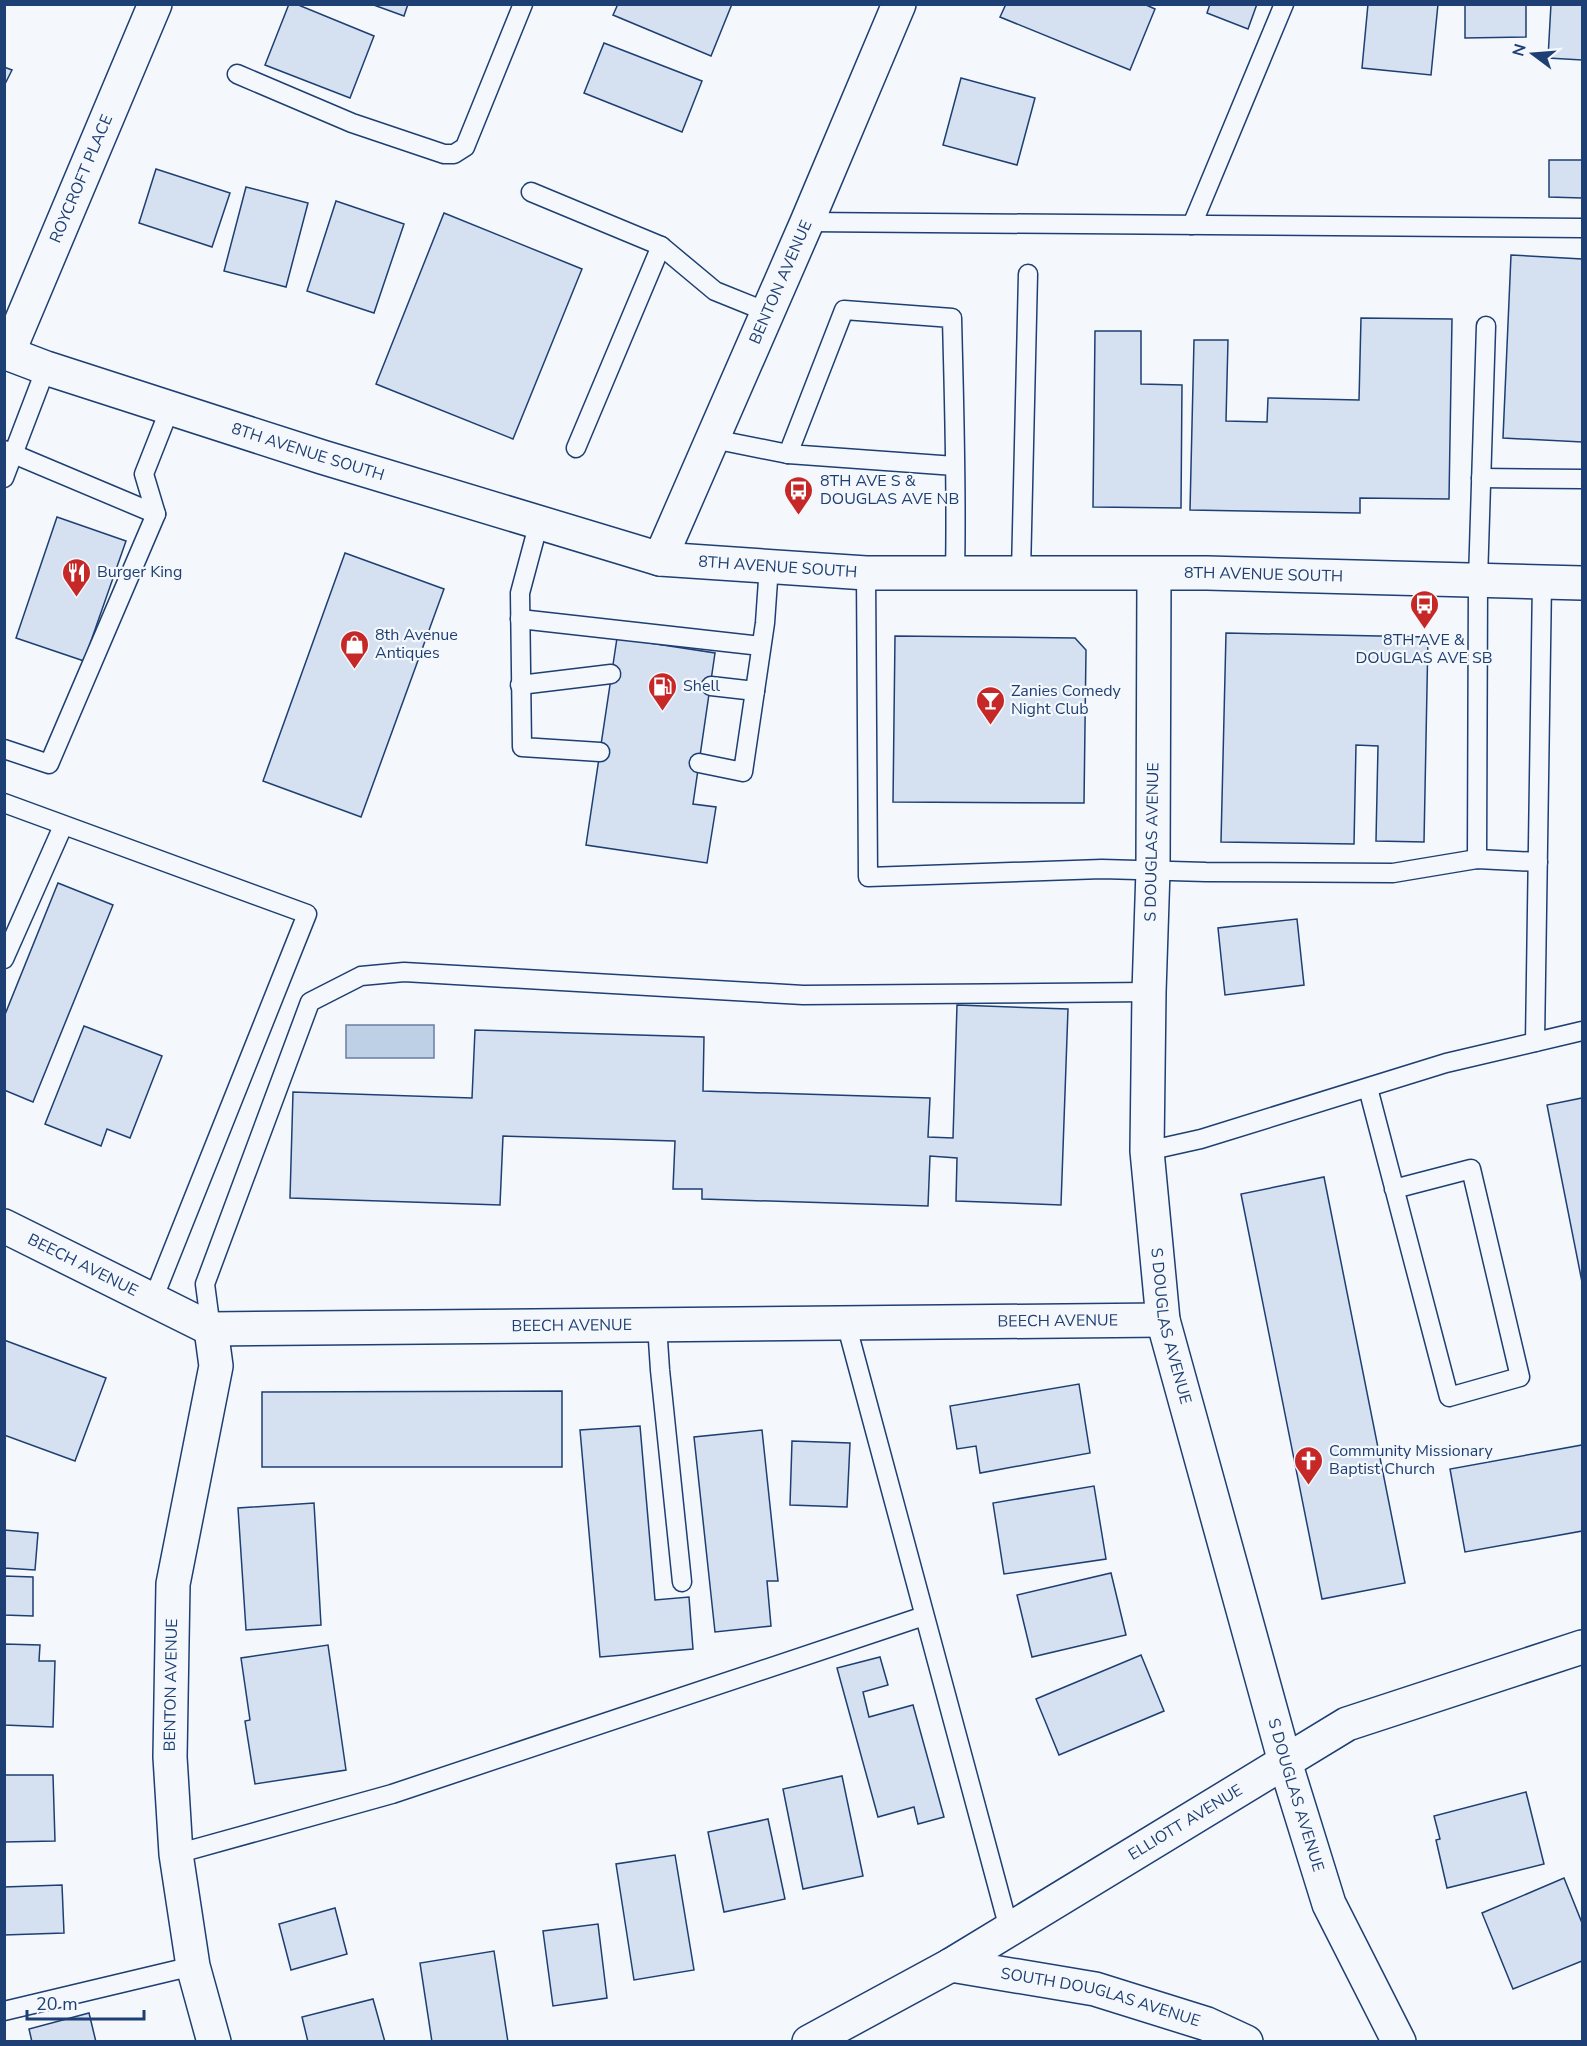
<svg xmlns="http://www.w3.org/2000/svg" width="1587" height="2046" viewBox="0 0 1587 2046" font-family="'Nunito Sans',sans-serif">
	<rect width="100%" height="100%" fill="#f4f7fb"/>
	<!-- water -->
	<rect fill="#bed0e5" stroke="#687fa3" stroke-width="1.5" x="346" y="1025" width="88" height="33"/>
	<!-- building -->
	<g fill="#d5e0f0" stroke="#1d3f73" stroke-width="1.5">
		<polygon points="289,4 296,4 374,36 350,98 265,65"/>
		<polygon points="371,4 408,4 404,16"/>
		<polygon points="618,4 732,4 711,56 613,15"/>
		<polygon points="1006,4 1144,4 1155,9 1130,70 1000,17"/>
		<polygon points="1210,4 1257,4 1248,29 1207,13"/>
		<polygon points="1368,4 1438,4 1431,75 1362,68"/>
		<polygon points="1465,4 1526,4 1526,37 1465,38"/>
		<polygon points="1551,4 1582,4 1582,60 1548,58"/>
		<polygon points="604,43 702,81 682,132 584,93"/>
		<polygon points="4,67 12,70 4,86"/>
		<polygon points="961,78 1035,98 1017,165 943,145"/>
		<polygon points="1549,160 1582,160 1582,198 1549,197"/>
		<polygon points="156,169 230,193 212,247 139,223"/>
		<polygon points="246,187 308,203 286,287 224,271"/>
		<polygon points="336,201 404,224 374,313 307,291"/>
		<polygon points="444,213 582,269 513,439 376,384"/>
		<polygon points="1511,255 1582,259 1582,442 1503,438"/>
		<polygon points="1361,318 1452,319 1449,499 1360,498 1360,513 1190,510 1194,340 1228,340 1226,421 1267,422 1268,398 1359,400"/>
		<polygon points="1095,331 1141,331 1141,384 1182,385 1181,508 1093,507"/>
		<polygon points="57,517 126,541 84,661 16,638"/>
		<polygon points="345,553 444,589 361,817 263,781"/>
		<polygon points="1226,633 1428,637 1424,842 1376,841 1378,746 1356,745 1354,844 1221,842"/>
		<polygon points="895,636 1075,638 1086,650 1084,803 893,802"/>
		<polygon points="617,638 715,653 693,804 716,807 707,863 586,845"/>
		<polygon points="58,883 113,905 33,1102 4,1090 4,1017"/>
		<polygon points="1297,919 1304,985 1225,995 1218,928"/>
		<polygon points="957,1005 1068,1009 1061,1205 956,1201 957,1158 930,1156 928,1206 702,1199 702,1189 673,1189 675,1141 503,1136 500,1205 290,1198 293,1092 472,1098 475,1030 704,1037 703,1091 930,1098 928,1137 953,1138"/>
		<polygon points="84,1026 162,1056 130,1138 107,1129 101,1146 45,1124"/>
		<polygon points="1582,1098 1582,1282 1547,1105"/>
		<polygon points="1324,1177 1405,1583 1322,1599 1241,1194"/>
		<polygon points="4,1340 106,1378 75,1461 4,1435"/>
		<polygon points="1079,1384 1090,1453 980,1473 976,1446 957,1449 950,1406"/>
		<polygon points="562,1391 562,1467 262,1467 262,1392"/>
		<polygon points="640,1426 655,1600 689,1597 693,1649 600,1657 580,1430"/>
		<polygon points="762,1430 778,1581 767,1581 771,1626 715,1632 694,1437"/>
		<polygon points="792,1441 850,1443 847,1507 790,1505"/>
		<polygon points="1582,1445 1582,1531 1465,1552 1450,1469"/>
		<polygon points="1094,1486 1106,1559 1004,1574 993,1503"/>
		<polygon points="314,1503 321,1625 246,1630 238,1508"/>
		<polygon points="4,1530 38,1533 35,1570 4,1568"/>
		<polygon points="1111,1573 1126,1635 1032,1657 1017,1595"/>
		<polygon points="4,1576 33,1577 33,1616 4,1615"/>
		<polygon points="4,1644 40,1645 39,1661 55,1661 53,1727 4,1725"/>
		<polygon points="328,1645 346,1770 255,1784 245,1721 250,1720 241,1658"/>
		<polygon points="1141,1655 1164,1711 1059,1755 1036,1699"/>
		<polygon points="880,1657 888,1685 863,1692 869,1717 913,1705 944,1817 918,1824 914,1807 878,1817 837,1668"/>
		<polygon points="4,1775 53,1775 55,1841 4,1842"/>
		<polygon points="842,1776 863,1876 803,1889 783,1789"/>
		<polygon points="1526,1792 1544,1864 1447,1888 1436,1840 1440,1839 1434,1816"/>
		<polygon points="768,1819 785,1899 724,1912 708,1832"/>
		<polygon points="675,1855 694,1970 634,1980 616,1864"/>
		<polygon points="1564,1878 1582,1923 1582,1961 1513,1989 1482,1913"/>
		<polygon points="62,1885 64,1933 4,1935 4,1887"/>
		<polygon points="335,1908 347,1954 291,1970 279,1924"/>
		<polygon points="598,1924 607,1998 553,2006 543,1931"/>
		<polygon points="494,1951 508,2042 432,2042 420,1963"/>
		<polygon points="373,1999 385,2042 308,2042 302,2017"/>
		<polygon points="89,2013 96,2042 32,2042 29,2029"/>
	</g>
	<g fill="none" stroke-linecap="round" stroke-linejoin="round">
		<defs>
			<g id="service">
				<polyline points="237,74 352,123 444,154 454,154 465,147 523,4"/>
				<polyline points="531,192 661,246 715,291 767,312"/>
				<polyline points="807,222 1582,228"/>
				<polyline points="1192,225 1284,4"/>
				<polyline points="713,439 788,454"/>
				<polyline points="576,448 661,246"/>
				<polyline points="4,450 156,514"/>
				<polyline points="4,478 46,368"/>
				<polyline points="1481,478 1582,479"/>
				<polyline points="539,522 520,593 522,747 600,752"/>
				<path d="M955,572C957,488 954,403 952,318L844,310L788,454L955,466"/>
				<polyline points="1021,572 1028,274"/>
				<polyline points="866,573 868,877 1102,869 1206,872 1393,873 1477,859 1538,862"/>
				<polyline points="520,619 761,646"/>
				<polyline points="520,685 611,674"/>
				<polyline points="711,686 755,691"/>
				<polyline points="4,749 49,764 156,514 144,474 170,408"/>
				<polyline points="699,763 743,772 765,623 769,566"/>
				<polyline points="4,803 307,914 152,1302"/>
				<polyline points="1477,859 1478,580 1486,326"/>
				<polyline points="4,959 63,826"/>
				<polyline points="1535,1042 1542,581"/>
				<polyline points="1368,1088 1449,1397 1520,1377 1471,1169 1394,1189"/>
				<polyline points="1147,1151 1201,1139 1446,1063 1582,1031"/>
				<polyline points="846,1323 1009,1929"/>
				<polyline points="657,1325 660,1370 682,1582"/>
				<polyline points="211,1329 205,1284 310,1002 361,976 404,972 803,995 1149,992"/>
				<polyline points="176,1854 392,1794 924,1616"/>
				<polyline points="4,2011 193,1966"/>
			</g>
			<g id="minor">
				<path id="s1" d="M8,353L155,4"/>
				<path id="s2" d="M660,559L807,222L899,4"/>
				<path id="s3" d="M1154,575L1153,870L1149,992L1147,1151L1163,1320L1285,1762L1329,1904L1399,2042"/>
				<path id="s4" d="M4,1226L211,1329L1163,1320"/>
				<polyline points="211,1329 216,1366 173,1584 170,1757 176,1854 193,1966 214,2042"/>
				<path id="s5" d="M951,1965L1095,1989L1207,2024L1246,2042"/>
				<path id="s6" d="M809,2042L951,1965L1347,1724L1582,1647"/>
			</g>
			<g id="primary">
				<path id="s7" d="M4,352L46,368L322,457L660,559L866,573H1207L1582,583"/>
			</g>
		</defs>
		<!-- service casing -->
		<use href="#service" stroke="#1d3f73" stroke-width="21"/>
		<!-- minor casing -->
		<use href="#minor" stroke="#1d3f73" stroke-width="36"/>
		<!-- primary casing -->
		<use href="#primary" stroke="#1d3f73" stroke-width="36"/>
		<!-- service -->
		<use href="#service" stroke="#f4f7fb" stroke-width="18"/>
		<!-- minor -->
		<use href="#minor" stroke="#f4f7fb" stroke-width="33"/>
		<!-- primary -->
		<use href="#primary" stroke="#f4f7fb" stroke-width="33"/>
	</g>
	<!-- icons -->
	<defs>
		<symbol id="bus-pin" viewBox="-11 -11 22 30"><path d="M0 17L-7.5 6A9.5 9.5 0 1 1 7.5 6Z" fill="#c62828" stroke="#f4f7fb"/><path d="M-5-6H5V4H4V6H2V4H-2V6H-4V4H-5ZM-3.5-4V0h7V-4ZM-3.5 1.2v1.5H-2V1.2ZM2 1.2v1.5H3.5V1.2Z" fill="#fff"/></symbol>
		<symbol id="restaurant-pin" viewBox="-11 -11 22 30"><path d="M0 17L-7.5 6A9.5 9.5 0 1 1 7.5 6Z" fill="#c62828" stroke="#f4f7fb"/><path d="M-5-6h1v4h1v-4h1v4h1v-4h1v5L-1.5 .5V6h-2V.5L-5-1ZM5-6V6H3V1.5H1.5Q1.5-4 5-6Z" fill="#fff"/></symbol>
		<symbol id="shop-pin" viewBox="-11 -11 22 30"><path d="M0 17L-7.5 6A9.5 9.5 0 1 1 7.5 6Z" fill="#c62828" stroke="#f4f7fb"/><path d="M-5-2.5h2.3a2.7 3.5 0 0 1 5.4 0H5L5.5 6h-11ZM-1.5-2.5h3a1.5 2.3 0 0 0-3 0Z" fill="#fff"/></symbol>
		<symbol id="fuel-pin" viewBox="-11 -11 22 30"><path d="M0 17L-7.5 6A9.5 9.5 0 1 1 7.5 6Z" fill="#c62828" stroke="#f4f7fb"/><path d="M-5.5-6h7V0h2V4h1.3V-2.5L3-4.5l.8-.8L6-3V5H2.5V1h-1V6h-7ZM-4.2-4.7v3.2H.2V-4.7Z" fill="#fff"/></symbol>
		<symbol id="bar-pin" viewBox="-11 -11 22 30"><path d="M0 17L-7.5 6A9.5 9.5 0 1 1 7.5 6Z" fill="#c62828" stroke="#f4f7fb"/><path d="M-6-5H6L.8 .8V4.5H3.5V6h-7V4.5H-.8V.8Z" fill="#fff"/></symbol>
		<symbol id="church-pin" viewBox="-11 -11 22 30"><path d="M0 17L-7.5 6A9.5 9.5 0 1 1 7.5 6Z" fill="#c62828" stroke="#f4f7fb"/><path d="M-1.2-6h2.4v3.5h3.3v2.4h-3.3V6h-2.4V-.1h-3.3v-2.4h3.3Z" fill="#fff"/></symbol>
	</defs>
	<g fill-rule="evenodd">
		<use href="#bus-pin" x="782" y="474" width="33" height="45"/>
		<use href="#restaurant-pin" x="60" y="556" width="33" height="45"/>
		<use href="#bus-pin" x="1408" y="588" width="33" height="45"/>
		<use href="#shop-pin" x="338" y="628" width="33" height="45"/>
		<use href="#fuel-pin" x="646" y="670" width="33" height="45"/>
		<use href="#bar-pin" x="974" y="684" width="33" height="45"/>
		<use href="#church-pin" x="1292" y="1444" width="33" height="45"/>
	</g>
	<g text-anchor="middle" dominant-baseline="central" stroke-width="4.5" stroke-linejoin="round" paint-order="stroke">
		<!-- street labels -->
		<g font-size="16" fill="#1d3f73" stroke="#f4f7fb">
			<text stroke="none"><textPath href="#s1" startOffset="189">ROYCROFT PLACE</textPath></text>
			<text stroke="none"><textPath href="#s2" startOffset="302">BENTON AVENUE</textPath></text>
			<text stroke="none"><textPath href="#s7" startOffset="320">8TH AVENUE SOUTH</textPath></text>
			<text stroke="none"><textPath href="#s7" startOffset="806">8TH AVENUE SOUTH</textPath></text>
			<text stroke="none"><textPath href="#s7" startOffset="1292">8TH AVENUE SOUTH</textPath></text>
			<text transform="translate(1152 842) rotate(-89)">S DOUGLAS AVENUE</text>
			<text stroke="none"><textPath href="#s4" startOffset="88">BEECH AVENUE</textPath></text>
			<text stroke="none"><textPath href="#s4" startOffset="1078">BEECH AVENUE</textPath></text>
			<text stroke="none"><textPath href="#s4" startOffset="592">BEECH AVENUE</textPath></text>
			<text stroke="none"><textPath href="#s3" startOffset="753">S DOUGLAS AVENUE</textPath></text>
			<text transform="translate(171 1685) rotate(-89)">BENTON AVENUE</text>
			<text stroke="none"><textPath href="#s3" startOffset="1239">S DOUGLAS AVENUE</textPath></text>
			<text stroke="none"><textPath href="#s6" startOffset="436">ELLIOTT AVENUE</textPath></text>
			<text stroke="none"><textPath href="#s5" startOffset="153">SOUTH DOUGLAS AVENUE</textPath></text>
		</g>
		<!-- poi labels -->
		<g font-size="16" fill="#1d3f73" stroke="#f4f7fb" text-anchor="start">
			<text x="820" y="481">8TH AVE S &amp;<tspan x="820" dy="18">DOUGLAS AVE NB</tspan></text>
			<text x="97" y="572">Burger King</text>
			<text x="375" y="635">8th Avenue<tspan x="375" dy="18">Antiques</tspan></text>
			<text x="1424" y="640" text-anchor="middle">8TH AVE &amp;<tspan x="1424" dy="18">DOUGLAS AVE SB</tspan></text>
			<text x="683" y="686">Shell</text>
			<text x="1011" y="691">Zanies Comedy<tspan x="1011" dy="18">Night Club</tspan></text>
			<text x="1329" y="1451">Community Missionary<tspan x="1329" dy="18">Baptist Church</tspan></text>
		</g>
	</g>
	<!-- border -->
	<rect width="1587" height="2046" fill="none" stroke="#1d3f73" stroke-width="12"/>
	<!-- north arrow -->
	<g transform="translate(1533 54) rotate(286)" stroke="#f4f7fb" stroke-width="4.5" paint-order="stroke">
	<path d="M0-4.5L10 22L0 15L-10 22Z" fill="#1d3f73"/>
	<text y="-9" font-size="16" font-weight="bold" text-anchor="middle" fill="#1d3f73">N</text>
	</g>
	<!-- scale -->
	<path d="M27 2010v9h117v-9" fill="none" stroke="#1d3f73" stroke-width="3"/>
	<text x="36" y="2010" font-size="18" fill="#1d3f73" stroke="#f4f7fb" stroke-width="4.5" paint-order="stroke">20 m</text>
</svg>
